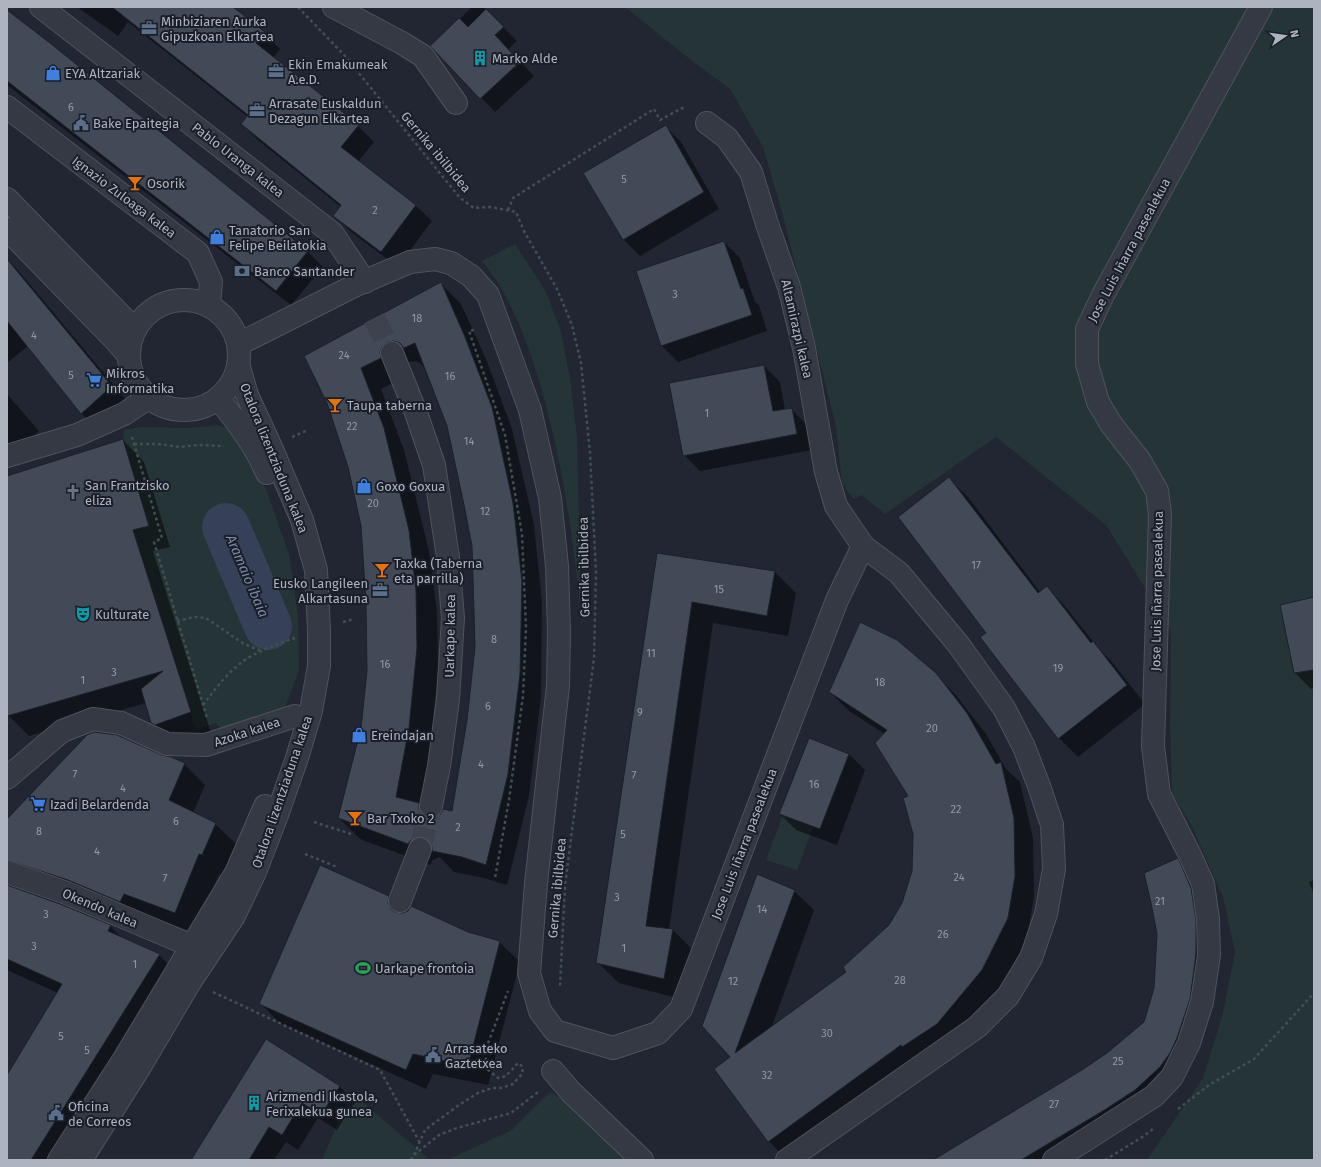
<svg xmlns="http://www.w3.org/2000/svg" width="1321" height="1167" viewBox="0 0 1321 1167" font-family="'Fira Sans',sans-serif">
	<rect width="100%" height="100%" fill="#212632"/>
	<!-- green -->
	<g fill="#253436">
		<polygon points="625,7 1314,7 1314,1160 1147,1160 1203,1078 1222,1017 1235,952 1223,897 1192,827 1172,793 1170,723 1171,630 1106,525 996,437 885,514 862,495 853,499 842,483 836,426 783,216 763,147 730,89 692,61"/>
		<path d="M515,244L545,290L560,328L570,378L577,437L581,614C574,549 566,485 550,422C539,375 524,328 500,286C495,277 488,269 482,261Z"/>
		<polygon points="217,425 231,430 248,448 267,492 289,554 298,616 299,670 285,708 244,721 221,730 216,723 196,730 133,530 149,526 123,439 124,430 141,427 190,428"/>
		<polygon points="783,815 813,827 797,870 766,860"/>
		<polygon points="351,1092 430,1160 322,1160"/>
		<polygon points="550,1092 600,1120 633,1160 447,1160 512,1130"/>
	</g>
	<!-- shadow -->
	<g fill="#0007" fill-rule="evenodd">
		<polygon points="77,7 231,7 264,33 280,49 273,58 358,126 374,142 358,162 416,206 432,221 398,267 351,232 335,216 341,207 258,140 242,124 248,117 128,22 118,36"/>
		<polygon points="472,7 483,7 517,41 508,49 534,76 495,112 432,46"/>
		<polygon points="7,12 49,44 308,252 323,267 291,305 7,85"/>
		<polygon points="665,126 681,142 719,209 640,256 624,240"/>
		<polygon points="724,242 740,258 755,302 759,305 767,331 678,362 662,346 637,272"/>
		<polygon points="7,259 17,269 127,401 97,428 81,413 28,346 7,363"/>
		<path d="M440,283L461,304L486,359L512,429L534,525L542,602L541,696L529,796L507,885L484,878L454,872L440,857L433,860L430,865L360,839L339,818L362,728L368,671L367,603L362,526L349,467L328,402ZM415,361L420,363L425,369L448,425L473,546L476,647L468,720L453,813L433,819L420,805L430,749L438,669L437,611L429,551L404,450L381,389L401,379L403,366L409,362Z"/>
		<polygon points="764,366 780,382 785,410 791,409 807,425 812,450 700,471 684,455"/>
		<polygon points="7,394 39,431 7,460"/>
		<polygon points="123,440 144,462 170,547 153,551 211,733 173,744 152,722 146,703 29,736 8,715 7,711 7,478"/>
		<polygon points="949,479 968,497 1040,592 1046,587 1065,606 1098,648 1112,662 1145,704 1078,757 1059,738 987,633"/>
		<polygon points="658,554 775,572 796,593 788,636 713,623 669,930 673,930 694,951 685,1000 619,983 597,962"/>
		<polygon points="1314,598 1314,688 1311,689 1295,673"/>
		<polygon points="935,674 955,694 986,734 1006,769 1020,782 1033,838 1034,896 1027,938 1001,989 957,1043 787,1160 769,1141 732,1057 794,891 814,910 771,1029 848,972 890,925 903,904 913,871 914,833 910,796 885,734 849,711 830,692"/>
		<polygon points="849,754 865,770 837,845 796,830 780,814"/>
		<polygon points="162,756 184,764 205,785 193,813 215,824 236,844 222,875 219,874 195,933 144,914 20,883 15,889 110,926 123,939 159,955 180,976 64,1160 7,1160 7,1077 58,993 7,970 7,820"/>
		<polygon points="1177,859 1193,875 1207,904 1193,1055 1064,1160 935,1160 1082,1071 1107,1054 1145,1023 1155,988"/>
		<polygon points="1314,880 1314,895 1309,882"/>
		<polygon points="388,897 405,913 499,942 520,962 488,1085 433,1074 426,1089 280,1023 260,1003"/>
		<polygon points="267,1041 339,1086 355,1102 337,1130 318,1118 298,1150 286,1142 274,1160 192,1160"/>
	</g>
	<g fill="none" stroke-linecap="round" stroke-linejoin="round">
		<!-- river -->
		<polyline stroke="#364058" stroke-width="48" points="226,527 268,626"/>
	</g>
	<!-- building -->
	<g fill="#424957" stroke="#1b202a" fill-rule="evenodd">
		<polygon points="112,7 233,7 265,32 256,43 359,125 341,147 416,205 381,252 333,216 341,205 241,124 248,115"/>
		<polygon points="486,9 504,27 495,35 520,62 480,99 430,46 459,18 468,27"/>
		<polygon points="7,10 50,43 308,251 276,291 7,81"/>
		<polygon points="666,125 704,192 623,240 583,173"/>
		<polygon points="724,241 741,289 743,288 752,315 661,346 636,271"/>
		<polygon points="7,259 112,386 81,414 7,321"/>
		<path d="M441,282L465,337L492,407L513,503L522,581L520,674L508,774L486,865L462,857L432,851V847L430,841L424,837H418L412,839L408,844L338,818L361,728L367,671L366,603L361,526L348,467L327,403L304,356ZM394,341L400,343L404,348L415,343L447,426L464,505L472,546L475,647L467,720L452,811L443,809L440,815L435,818H428L422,815L419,810V803L396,797L409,728L417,648L416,590L409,530L384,428L361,368L381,358L380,352L382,346L387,342Z"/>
		<polygon points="764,365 773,411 792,408 797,434 683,456 669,383"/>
		<polygon points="123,439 149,526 133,530 191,712 155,725 151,723 141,689 163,671 7,716 7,476"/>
		<polygon points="949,477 1038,593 1047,586 1091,643 1093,641 1127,685 1058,739 980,637 986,633 898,517"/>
		<polygon points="657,553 775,571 767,616 692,602 646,926 673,929 664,979 596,963"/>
		<polygon points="1314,597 1314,670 1294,673 1280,605"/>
		<polygon points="860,622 897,640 936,673 967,713 996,764 1001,762 1014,818 1015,876 1008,918 982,970 937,1024 902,1047 901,1045 768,1142 714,1069 730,1057 702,1026 757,874 795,890 735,1053 846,972 843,967 889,925 902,903 912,871 913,834 903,798 908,796 875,743 887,730 829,692"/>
		<polygon points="94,732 117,735 162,755 171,757 185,763 169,800 216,823 202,855 199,854 175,913 124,894 120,902 68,880 7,860 7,819 87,735"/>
		<polygon points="809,738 849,754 820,829 779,814"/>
		<polygon points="1178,858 1191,888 1196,920 1196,954 1190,999 1177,1038 1170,1053 1160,1067 1135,1090 1106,1109 1021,1160 933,1160 1082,1070 1107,1053 1144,1022 1154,988 1157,934 1151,903 1144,873"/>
		<polygon points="320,865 389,896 388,903 391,909 395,912 402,913 408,911 411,906 468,932 500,941 468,1066 413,1054 406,1070 259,1004"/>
		<polygon points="7,885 60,904 111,925 108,931 160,954 31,1160 7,1160 7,1075 62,984 7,959"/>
		<polygon points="266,1039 340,1086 321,1115 302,1103 282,1135 269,1127 249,1160 191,1160"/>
	</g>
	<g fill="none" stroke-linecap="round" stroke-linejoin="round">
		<!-- minor-tunnel -->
		<g stroke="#3d424e" stroke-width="22" stroke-dasharray="22 11" stroke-linecap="butt">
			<polyline points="374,318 392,353"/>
			<polyline points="420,849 431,806"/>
		</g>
		<defs>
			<g id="minor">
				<polyline points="41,7 332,233 365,282"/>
				<polyline points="334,7 402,43 423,56 456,103"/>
				<polyline points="7,107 198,253 211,282 209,305"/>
				<polyline points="707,123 727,138 751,172 767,224 789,287 804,348 826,472 836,506 863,546"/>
				<polyline points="7,199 135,330"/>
				<polyline points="7,229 117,342 129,356"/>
				<circle cx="184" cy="355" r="55"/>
				<polyline points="239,344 356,285 410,262 435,259 451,263 471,276 488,295 530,410 550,498 557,566 559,632 558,686 536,883 529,973 540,1011 555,1031 613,1048 658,1033 681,1009 837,600 863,546 899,573 958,644 1004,708 1024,747 1039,786 1052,825 1054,869 1046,914 1031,958 1008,996 977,1027 787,1160"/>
				<polyline points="392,353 415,410 434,465 448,557 453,618 448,699 439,766 431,806"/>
				<path d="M218,399C238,422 255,445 267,473"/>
				<polyline points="7,456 77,435 124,414 148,398"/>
				<polyline points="7,778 62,731 93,719 121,723 167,744 206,745 295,716"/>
				<polyline points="7,872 64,892 192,946"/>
				<polyline points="400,901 420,849"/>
				<polyline points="553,1071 571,1092 642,1160"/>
				<polyline points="59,1160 124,1059 236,873 265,806"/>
				<polyline points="81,1160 141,1065 190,982 234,916 255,872 277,815 297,758 311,711 319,666 319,629 316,570 302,520 271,447 247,395 239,367"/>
				<polyline points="1054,1160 1154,1096 1172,1077 1189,1043 1202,1002 1209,955 1208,919 1203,884 1189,853 1159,794 1153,746 1160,514 1157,491 1140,461 1111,424 1098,402 1087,364 1087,329 1103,295 1261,7"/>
			</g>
		</defs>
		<!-- minor casing -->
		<use href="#minor" stroke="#4e535e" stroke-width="24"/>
		<!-- path -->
		<g stroke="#424f53" stroke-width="2.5" stroke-dasharray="3 3" stroke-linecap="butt">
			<polyline points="298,7 345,56 460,198 474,208 491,207 516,212 524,231 557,289 572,325 581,363 590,453 596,572 594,658 565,886 560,986"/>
			<polyline points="508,210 513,198 654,109 660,120 682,108 685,110"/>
			<polyline points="474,330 469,331 505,435 522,534 526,628 523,696 509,800 495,878"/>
			<polyline points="132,437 162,538 154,542 207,718"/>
			<polyline points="292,437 308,430"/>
			<polyline points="134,444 158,444 180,447 197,445 224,446"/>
			<polyline points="177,621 195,617 206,618 244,644 261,651"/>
			<polyline points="343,622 354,619"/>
			<path d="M203,705C216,688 230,669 248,658C263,649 279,643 295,638"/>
			<polyline points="314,822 351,834"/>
			<polyline points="305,854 337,867"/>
			<polyline points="213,992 380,1070 420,1143"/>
			<polyline points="1178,1109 1209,1085 1254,1059 1314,993"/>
			<polyline points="414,1155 425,1130 459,1105 478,1093 492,1088 501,1088 513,1084 522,1074 523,1067 518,1063 506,1076 498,1078 487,1069 485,1051 508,991"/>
			<polyline points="411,1160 414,1155 439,1135 457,1128 511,1113 538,1092"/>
			<polyline points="1105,1160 1144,1136 1154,1128"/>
		</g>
		<!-- minor -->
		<use href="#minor" stroke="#343943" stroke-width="22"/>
	</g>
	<!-- icons -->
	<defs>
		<symbol id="office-bare" viewBox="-9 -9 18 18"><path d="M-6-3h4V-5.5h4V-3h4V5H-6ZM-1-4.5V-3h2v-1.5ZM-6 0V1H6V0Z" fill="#5c6f8a" stroke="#191e28" stroke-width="2.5" paint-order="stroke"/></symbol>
		<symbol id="building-bare" viewBox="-9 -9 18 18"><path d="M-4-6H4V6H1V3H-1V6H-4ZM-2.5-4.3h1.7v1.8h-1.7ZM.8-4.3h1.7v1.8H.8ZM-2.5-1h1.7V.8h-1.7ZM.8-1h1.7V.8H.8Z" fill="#0f9aa8" stroke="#191e28" stroke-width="2.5" paint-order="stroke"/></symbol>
		<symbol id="shop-bare" viewBox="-9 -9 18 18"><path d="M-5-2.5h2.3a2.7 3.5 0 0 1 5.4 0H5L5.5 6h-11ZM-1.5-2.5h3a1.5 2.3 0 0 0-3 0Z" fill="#3f7fe0" stroke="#191e28" stroke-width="2.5" paint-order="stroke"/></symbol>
		<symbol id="civic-bare" viewBox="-9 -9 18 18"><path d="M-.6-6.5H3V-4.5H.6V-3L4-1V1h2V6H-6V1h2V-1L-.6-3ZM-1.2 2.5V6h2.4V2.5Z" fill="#5c6f8a" stroke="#191e28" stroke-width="2.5" paint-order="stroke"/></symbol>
		<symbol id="bar-bare" viewBox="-9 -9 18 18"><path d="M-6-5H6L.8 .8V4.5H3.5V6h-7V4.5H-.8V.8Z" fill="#e8710a" stroke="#191e28" stroke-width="2.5" paint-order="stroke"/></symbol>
		<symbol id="bank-bare" viewBox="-9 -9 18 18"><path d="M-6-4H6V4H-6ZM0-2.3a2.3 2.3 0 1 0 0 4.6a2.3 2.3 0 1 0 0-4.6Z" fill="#5c6f8a" stroke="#191e28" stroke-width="2.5" paint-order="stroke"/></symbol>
		<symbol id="supermarket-bare" viewBox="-9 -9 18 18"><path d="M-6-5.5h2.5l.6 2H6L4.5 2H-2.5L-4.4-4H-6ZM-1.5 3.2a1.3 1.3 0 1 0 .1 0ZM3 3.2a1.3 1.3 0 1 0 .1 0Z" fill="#3f7fe0" stroke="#191e28" stroke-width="2.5" paint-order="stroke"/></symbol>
		<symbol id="church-bare" viewBox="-9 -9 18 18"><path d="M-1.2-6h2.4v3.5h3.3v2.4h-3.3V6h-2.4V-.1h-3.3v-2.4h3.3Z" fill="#6b7280" stroke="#191e28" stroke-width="2.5" paint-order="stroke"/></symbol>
		<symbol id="theatre-bare" viewBox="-9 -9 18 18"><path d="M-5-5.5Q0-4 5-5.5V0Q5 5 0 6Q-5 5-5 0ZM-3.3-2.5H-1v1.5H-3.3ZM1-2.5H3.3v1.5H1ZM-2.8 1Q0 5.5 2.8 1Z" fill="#0f9aa8" stroke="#191e28" stroke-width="2.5" paint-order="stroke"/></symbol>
		<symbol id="stadium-bare" viewBox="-9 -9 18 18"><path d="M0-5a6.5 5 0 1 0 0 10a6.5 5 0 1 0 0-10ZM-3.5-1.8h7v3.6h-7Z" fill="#2e9e5b" stroke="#191e28" stroke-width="2.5" paint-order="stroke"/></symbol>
	</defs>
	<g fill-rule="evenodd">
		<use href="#office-bare" x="138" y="17" width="22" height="22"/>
		<use href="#building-bare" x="469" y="47" width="22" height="22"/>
		<use href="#office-bare" x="265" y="60" width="22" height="22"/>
		<use href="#shop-bare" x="42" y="62" width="22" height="22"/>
		<use href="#office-bare" x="246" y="99" width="22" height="22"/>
		<use href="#civic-bare" x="70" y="112" width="22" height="22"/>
		<use href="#bar-bare" x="124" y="172" width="22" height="22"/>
		<use href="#shop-bare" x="206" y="226" width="22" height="22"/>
		<use href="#bank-bare" x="231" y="260" width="22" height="22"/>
		<use href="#supermarket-bare" x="83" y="369" width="22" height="22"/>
		<use href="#bar-bare" x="324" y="394" width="22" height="22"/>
		<use href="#shop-bare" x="353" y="475" width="22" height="22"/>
		<use href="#church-bare" x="62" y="481" width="22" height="22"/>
		<use href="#bar-bare" x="371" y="559" width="22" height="22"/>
		<use href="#office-bare" x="369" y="579" width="22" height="22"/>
		<use href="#theatre-bare" x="72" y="603" width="22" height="22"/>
		<use href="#shop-bare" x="348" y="724" width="22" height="22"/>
		<use href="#supermarket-bare" x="27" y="793" width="22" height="22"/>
		<use href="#bar-bare" x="344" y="807" width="22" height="22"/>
		<use href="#stadium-bare" x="352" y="957" width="22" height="22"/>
		<use href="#civic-bare" x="422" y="1044" width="22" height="22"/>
		<use href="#building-bare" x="243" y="1092" width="22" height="22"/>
		<use href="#civic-bare" x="45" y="1102" width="22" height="22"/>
	</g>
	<g text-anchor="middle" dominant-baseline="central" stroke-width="4" stroke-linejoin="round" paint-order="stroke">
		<!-- number labels -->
		<g font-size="11" fill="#9398a6">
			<text x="71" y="107">6</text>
			<text x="624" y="179">5</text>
			<text x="375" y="210">2</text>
			<text x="675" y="294">3</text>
			<text x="417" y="318">18</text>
			<text x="34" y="335">4</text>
			<text x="344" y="355">24</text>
			<text x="71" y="375">5</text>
			<text x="450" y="376">16</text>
			<text x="707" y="413">1</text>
			<text x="352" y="426">22</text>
			<text x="469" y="441">14</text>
			<text x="373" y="503">20</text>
			<text x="485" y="511">12</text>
			<text x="976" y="565">17</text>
			<text x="719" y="589">15</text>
			<text x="494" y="639">8</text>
			<text x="651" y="653">11</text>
			<text x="385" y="664">16</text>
			<text x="1058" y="668">19</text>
			<text x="114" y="672">3</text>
			<text x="83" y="680">1</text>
			<text x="880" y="682">18</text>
			<text x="488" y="706">6</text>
			<text x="640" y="712">9</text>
			<text x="932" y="728">20</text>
			<text x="481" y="764">4</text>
			<text x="75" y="774">7</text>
			<text x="634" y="775">7</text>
			<text x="814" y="784">16</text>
			<text x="123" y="788">4</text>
			<text x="956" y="809">22</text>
			<text x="176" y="821">6</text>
			<text x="458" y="827">2</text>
			<text x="39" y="831">8</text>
			<text x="623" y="834">5</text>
			<text x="97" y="851">4</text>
			<text x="959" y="877">24</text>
			<text x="165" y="878">7</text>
			<text x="617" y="897">3</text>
			<text x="1160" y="901">21</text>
			<text x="762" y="909">14</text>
			<text x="46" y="914">3</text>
			<text x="943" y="934">26</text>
			<text x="34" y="946">3</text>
			<text x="624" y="948">1</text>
			<text x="135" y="964">1</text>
			<text x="900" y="980">28</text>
			<text x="733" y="981">12</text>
			<text x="827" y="1033">30</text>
			<text x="61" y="1036">5</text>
			<text x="87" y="1050">5</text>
			<text x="1118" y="1061">25</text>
			<text x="767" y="1075">32</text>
			<text x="1054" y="1104">27</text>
		</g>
		<!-- poi labels -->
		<g font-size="13" fill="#aeb3c0" stroke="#191e28" text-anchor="start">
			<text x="161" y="21">Minbiziaren Aurka<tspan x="161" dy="15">Gipuzkoan Elkartea</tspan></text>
			<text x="492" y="58">Marko Alde</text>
			<text x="288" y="64">Ekin Emakumeak<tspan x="288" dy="15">A.e.D.</tspan></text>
			<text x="65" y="73">EYA Altzariak</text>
			<text x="269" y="103">Arrasate Euskaldun<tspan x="269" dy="15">Dezagun Elkartea</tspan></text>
			<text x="93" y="123">Bake Epaitegia</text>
			<text x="147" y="183">Osorik</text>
			<text x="229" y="230">Tanatorio San<tspan x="229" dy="15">Felipe Beilatokia</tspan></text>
			<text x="254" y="271">Banco Santander</text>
			<text x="106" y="373">Mikros<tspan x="106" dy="15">Informatika</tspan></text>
			<text x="347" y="405">Taupa taberna</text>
			<text x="85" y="485">San Frantzisko<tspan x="85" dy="15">eliza</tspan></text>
			<text x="376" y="486">Goxo Goxua</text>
			<text x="394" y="563">Taxka (Taberna<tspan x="394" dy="15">eta parrilla)</tspan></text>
			<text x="368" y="583" text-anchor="end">Eusko Langileen<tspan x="368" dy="15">Alkartasuna</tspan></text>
			<text x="95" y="614">Kulturate</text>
			<text x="371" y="735">Ereindajan</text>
			<text x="50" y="804">Izadi Belardenda</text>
			<text x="367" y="818">Bar Txoko 2</text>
			<text x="375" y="968">Uarkape frontoia</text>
			<text x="445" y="1048">Arrasateko<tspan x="445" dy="15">Gaztetxea</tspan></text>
			<text x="266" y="1096">Arizmendi Ikastola,<tspan x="266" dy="15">Ferixalekua gunea</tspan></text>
			<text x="68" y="1106">Oficina<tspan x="68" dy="15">de Correos</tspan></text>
		</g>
		<!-- street labels -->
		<g font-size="13" fill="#aeb3c0" stroke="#191e28">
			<text transform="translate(436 152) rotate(50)">Gernika ibilbidea</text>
			<text transform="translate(238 160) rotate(38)">Pablo Uranga kalea</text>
			<text transform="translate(124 197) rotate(37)">Ignazio Zuloaga kalea</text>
			<text transform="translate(1129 250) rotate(-62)">Jose Luis Iñarra pasealekua</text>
			<text transform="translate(797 329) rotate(77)">Altamirazpi kalea</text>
			<text transform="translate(274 458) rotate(68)">Otalora lizentziaduna kalea</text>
			<text transform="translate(584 567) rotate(-91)">Gernika ibilbidea</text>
			<text transform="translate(1157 591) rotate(-89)">Jose Luis Iñarra pasealekua</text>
			<text transform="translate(450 636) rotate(-89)">Uarkape kalea</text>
			<text transform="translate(247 732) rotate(-18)">Azoka kalea</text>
			<text transform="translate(282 792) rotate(-71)">Otalora lizentziaduna kalea</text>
			<text transform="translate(744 844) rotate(-69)">Jose Luis Iñarra pasealekua</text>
			<text transform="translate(557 888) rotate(-85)">Gernika ibilbidea</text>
			<text transform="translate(100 908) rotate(23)">Okendo kalea</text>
		</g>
		<!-- water labels -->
		<g font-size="14" font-style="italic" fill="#7987a6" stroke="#191e28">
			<text transform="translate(247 576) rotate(67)">Aramaio ibaia</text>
		</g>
	</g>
	<!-- border -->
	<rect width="1321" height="1167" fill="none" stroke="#aeb3c0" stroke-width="16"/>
	<!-- north arrow -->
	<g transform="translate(1285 36) rotate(77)" stroke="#191e28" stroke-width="3" paint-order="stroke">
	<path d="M0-3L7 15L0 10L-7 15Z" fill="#aeb3c0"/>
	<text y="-6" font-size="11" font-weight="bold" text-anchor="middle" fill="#aeb3c0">N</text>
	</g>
</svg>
